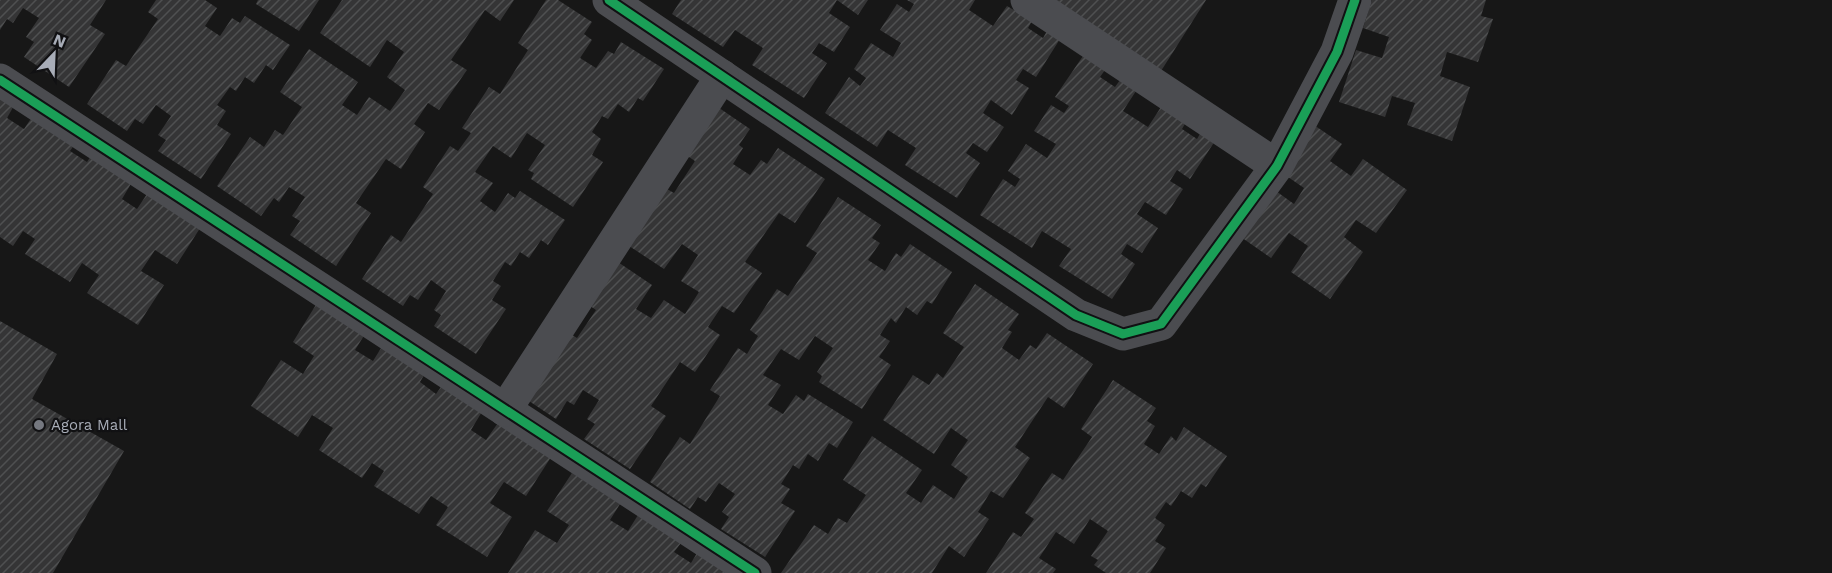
<svg xmlns="http://www.w3.org/2000/svg" width="1832" height="573" viewBox="0 0 1832 573" font-family="'Work Sans',sans-serif">
	<defs>
		<pattern id="building-hatch" width="6" height="6" patternUnits="userSpaceOnUse" patternTransform="scale(1.5)"><rect width="6" height="6" fill="#353536"/><path d="M-1 1l2-2M0 6l6-6M5 7l2-2" fill="none" stroke="#4f5051"/></pattern>
	</defs>
	<rect width="100%" height="100%" fill="#171717"/>
	<!-- building -->
	<g fill="url(#building-hatch)">
		<polygon points="0,0 106,0 90,25 105,34 69,87 24,57 34,42 26,37 39,18 23,8 13,23 7,19 0,30"/>
		<polygon points="156,0 205,0 217,8 205,26 220,36 232,18 240,23 245,16 290,45 273,70 266,65 254,83 245,77 236,91 230,87 217,105 226,111 217,125 231,134 201,179 158,151 166,140 158,135 171,116 156,105 143,124 135,119 127,131 87,104 116,60 126,66 158,19 148,12"/>
		<polygon points="258,0 319,0 299,31 256,4"/>
		<polygon points="342,0 514,0 500,21 485,10 451,60 467,70 439,110 428,103 414,124 425,132 401,169 386,159 356,203 371,213 336,266 290,235 300,221 292,216 305,197 289,187 279,202 274,198 261,216 217,186 250,137 264,147 275,130 283,135 302,107 280,92 309,49 358,82 342,105 357,115 369,97 390,111 405,90 387,77 404,52 387,40 370,67 320,33"/>
		<polygon points="546,0 558,0 592,22 584,34 592,40 580,58 596,68 608,51 614,54 621,42 664,69 643,101 638,98 629,112 618,104 608,119 602,116 592,132 601,139 592,155 603,162 573,207 531,179 534,173 528,170 545,145 527,133 511,158 493,146 475,172 493,183 480,201 495,212 508,193 515,198 520,191 565,220 548,245 541,240 529,258 520,252 511,266 505,262 493,281 501,286 492,300 506,309 476,354 434,326 441,315 434,310 446,291 431,280 418,300 410,295 403,306 362,279 391,235 401,242 433,194 423,187 450,146 458,151 471,133 462,128 489,87 500,94 528,50 518,43"/>
		<polygon points="681,0 868,0 858,15 837,0 829,13 850,27 834,52 819,43 812,53 827,63 804,98 752,65 763,48 735,30 723,47 672,14"/>
		<polygon points="907,0 975,0 969,10 993,26 1007,6 1032,21 1028,28 1043,38 1047,31 1060,39 1036,77 1023,69 1016,80 1029,88 1012,115 991,100 983,113 1004,127 987,152 973,143 966,153 980,163 957,198 905,165 916,148 888,130 877,147 825,113 849,77 860,86 866,78 854,69 871,43 893,57 901,43 880,30 897,4 909,12 914,4"/>
		<polygon points="1050,0 1206,0 1161,71"/>
		<polygon points="1372,0 1486,0 1481,16 1493,19 1478,62 1447,52 1440,76 1470,87 1452,141 1407,125 1415,103 1392,96 1385,117 1339,102 1356,50 1382,58 1389,37 1363,28"/>
		<polygon points="1083,56 1105,70 1100,77 1115,87 1120,80 1136,91 1123,111 1148,127 1161,107 1186,122 1182,129 1197,139 1201,132 1215,141 1190,179 1177,170 1170,181 1183,189 1166,215 1145,202 1137,214 1158,228 1142,253 1127,244 1121,254 1135,264 1112,299 1059,266 1071,249 1042,231 1032,248 980,215 1003,179 1015,187 1020,179 1008,171 1026,144 1047,158 1056,144 1034,131 1051,105 1064,113 1069,106 1055,97"/>
		<polygon points="0,92 16,102 7,118 24,129 34,114 77,141 70,151 87,162 94,151 135,177 122,199 137,209 151,188 204,222 177,264 155,250 141,271 164,285 138,325 87,293 99,275 82,263 70,282 25,254 35,239 23,231 13,246 0,237"/>
		<polygon points="706,99 750,129 739,145 743,148 733,164 750,175 761,160 767,164 778,148 825,179 795,223 779,213 745,262 762,273 734,313 722,306 708,327 720,335 695,372 680,362 651,406 666,416 630,469 584,439 595,424 587,419 599,400 583,390 574,405 567,401 556,419 511,389 569,333 577,338 596,310 574,295 603,252 652,285 636,309 651,318 664,300 685,314 699,292 681,281 698,255 682,244 664,269 614,236 667,189 674,193 695,161 674,147"/>
		<polygon points="1305,119 1342,144 1330,161 1351,176 1363,159 1407,190 1376,233 1356,220 1344,237 1363,252 1330,299 1291,272 1308,246 1289,233 1271,258 1228,228 1262,181 1294,204 1304,188 1272,166"/>
		<polygon points="838,197 881,225 872,238 880,243 868,260 885,271 896,253 901,257 910,244 952,272 932,304 927,301 917,315 906,307 896,323 891,318 880,335 890,341 879,357 891,365 862,409 819,382 822,376 817,372 833,348 815,336 799,360 781,349 763,375 781,385 768,405 783,414 796,395 804,401 808,394 853,422 837,448 829,443 818,461 808,454 799,469 793,465 781,484 790,489 781,503 795,511 765,557 721,529 729,517 722,512 735,494 719,483 706,502 698,497 690,509 650,482 680,437 690,444 720,396 710,390 738,348 747,354 758,336 750,330 777,289 788,296 817,253 806,246"/>
		<polygon points="975,284 1019,314 1008,330 1012,332 1002,348 1019,360 1030,345 1036,349 1047,333 1093,364 1064,408 1048,397 1015,447 1030,458 1003,498 991,491 978,512 989,519 964,557 949,546 932,573 781,573 814,525 828,534 838,518 847,523 866,495 843,480 872,436 922,470 906,493 921,503 933,485 954,499 968,477 951,465 968,440 951,428 934,454 883,420 913,375 929,385 937,373 943,378 964,347 943,333"/>
		<polygon points="317,303 365,334 355,350 373,361 383,345 426,372 420,382 436,394 443,384 483,410 471,430 486,440 500,420 553,454 526,496 504,482 490,503 512,517 487,557 436,525 448,507 431,496 419,514 374,486 384,471 372,463 362,478 319,450 333,428 312,415 298,437 251,406 281,360 303,374 314,356 293,342"/>
		<polygon points="0,321 57,354 32,399 124,451 53,573 0,573"/>
		<polygon points="1113,380 1156,408 1147,421 1155,426 1144,444 1159,454 1171,436 1176,441 1184,427 1227,456 1206,487 1201,484 1192,498 1181,491 1171,506 1166,502 1155,518 1165,525 1155,541 1166,548 1150,573 1106,573 1094,565 1098,560 1091,556 1108,531 1090,519 1074,544 1056,532 1039,558 1056,569 1053,573 986,573 1013,532 1021,537 1034,519 1025,513 1052,473 1063,480 1092,437 1081,429"/>
		<polygon points="572,473 620,504 610,520 628,531 638,515 681,543 674,552 691,563 697,553 728,573 508,573 535,530 557,543 569,525 547,511"/>
	</g>
	<g fill="none" stroke-linecap="round" stroke-linejoin="round">
		<!-- street -->
		<g stroke="#4b4c50" stroke-width="33">
			<polyline points="609,0 1076,315 1123,334 1161,324 1277,166 1337,52 1355,0"/>
			<polyline points="1027,0 1277,166"/>
			<polyline points="0,80 755,573"/>
			<polyline points="505,410 722,76"/>
		</g>
		<defs>
			<g id="cycleway">
				<polyline points="609,0 1076,315 1123,334 1161,324 1277,166 1337,52 1355,0"/>
				<polyline points="0,80 755,573"/>
			</g>
		</defs>
		<!-- cycleway casing -->
		<use href="#cycleway" stroke="#111113" stroke-width="13"/>
		<!-- cycleway -->
		<use href="#cycleway" stroke="#1a9f57" stroke-width="9"/>
	</g>
	<!-- markers -->
	<circle fill="#757880" stroke="#111113" stroke-width="2" cx="39" cy="425" r="6"/>
	<g text-anchor="middle" dominant-baseline="central" stroke-width="4.5" stroke-linejoin="round" paint-order="stroke">
		<!-- poi labels -->
		<g font-size="15" fill="#a8adb8" stroke="#111113" text-anchor="start">
			<text x="51" y="425">Agora Mall</text>
		</g>
	</g>
	<!-- north arrow -->
	<g transform="translate(54 54) rotate(23)" stroke="#111113" stroke-width="4.5" paint-order="stroke">
	<path d="M0-4.5L10 22L0 15L-10 22Z" fill="#a8adb8"/>
	<text y="-9" font-size="16" font-weight="bold" text-anchor="middle" fill="#a8adb8">N</text>
	</g>
</svg>
